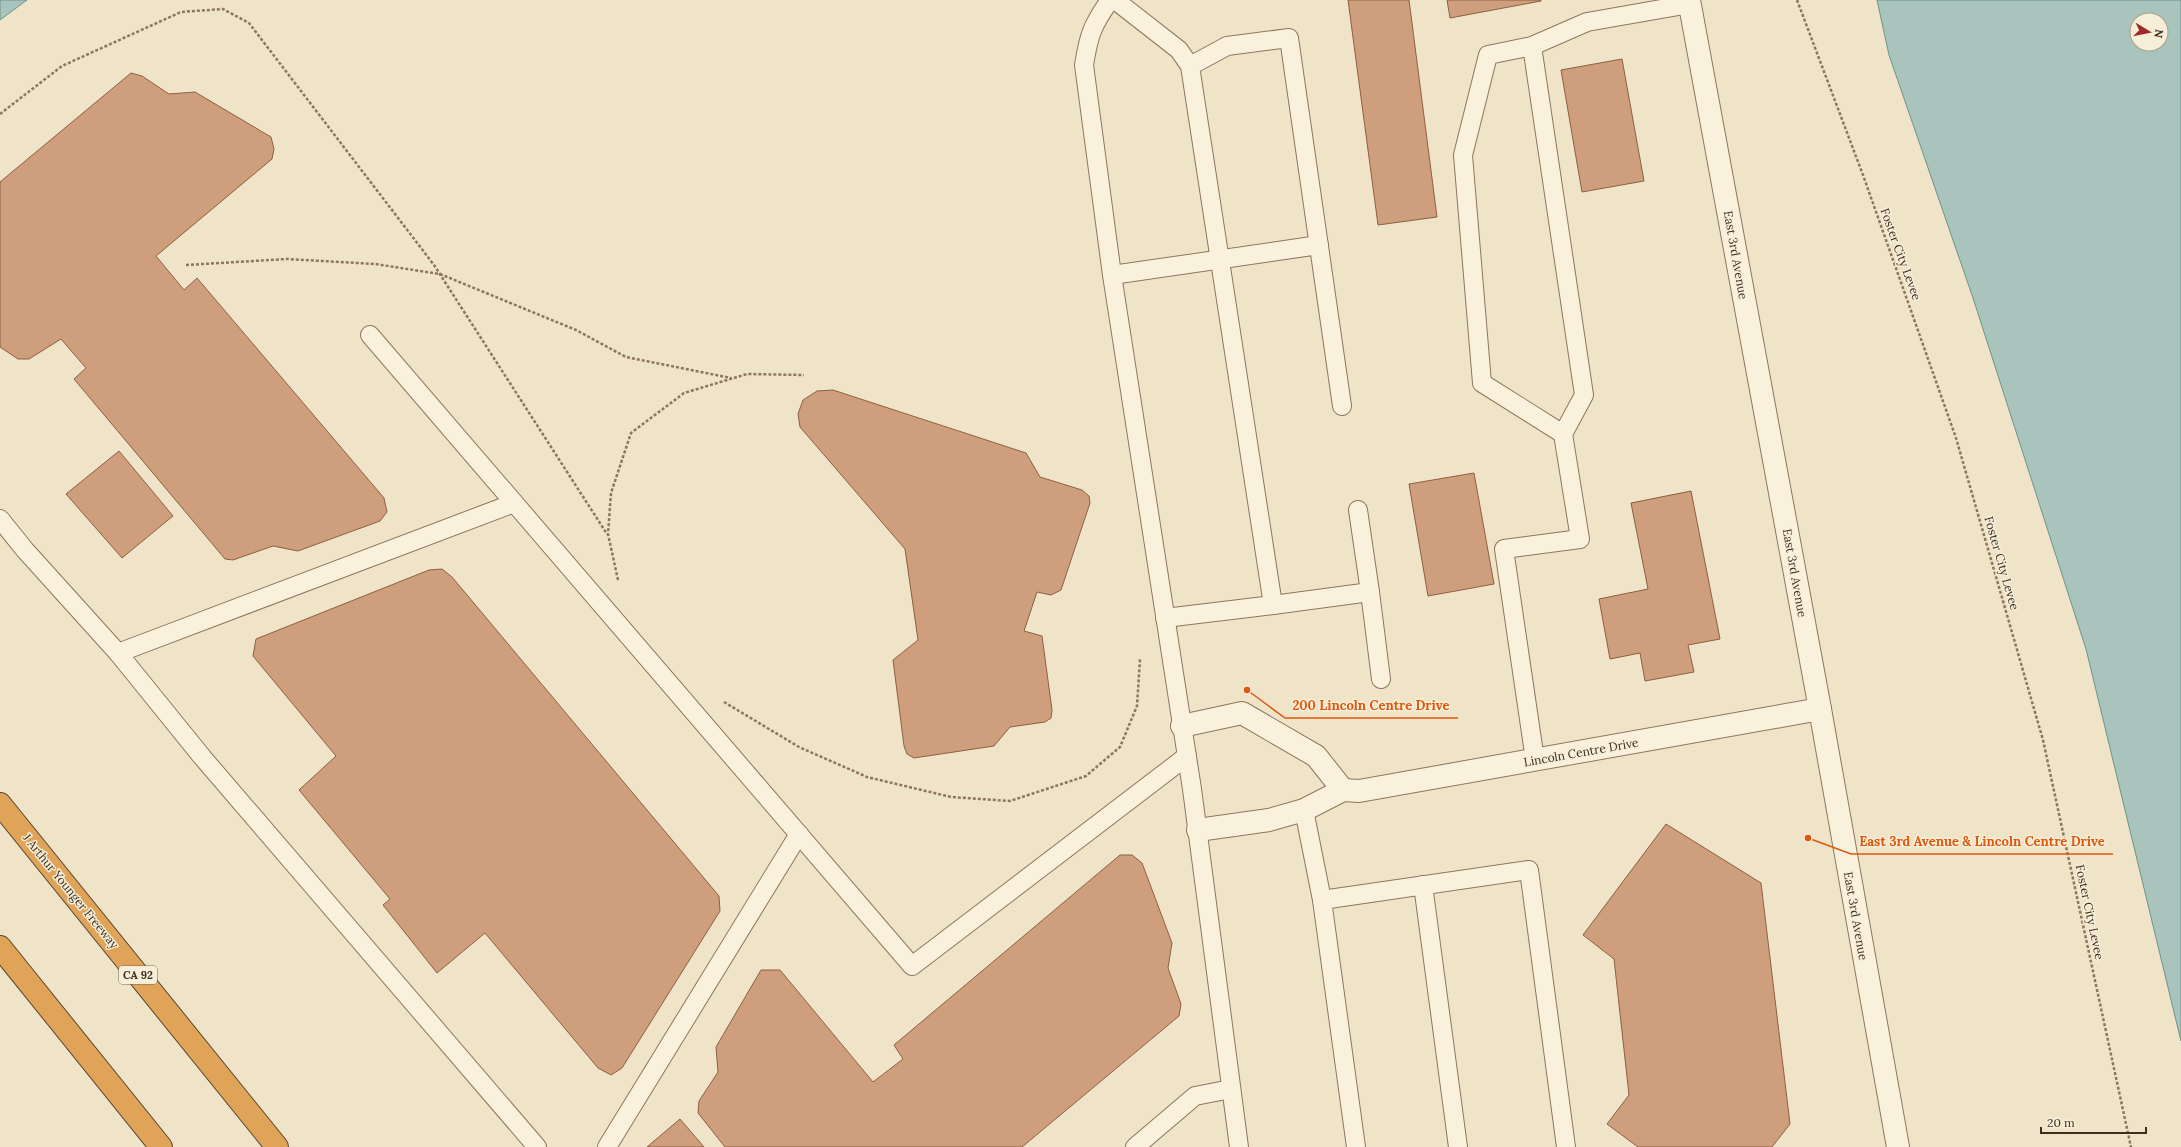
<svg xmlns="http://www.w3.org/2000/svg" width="2181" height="1147" viewBox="0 0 2181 1147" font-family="Lora,serif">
	<rect width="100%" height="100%" fill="#f0e4c8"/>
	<!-- water -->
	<g fill="#a9c4bc" stroke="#6f938a" fill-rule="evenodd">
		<polygon points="0,0 27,0 0,20"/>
		<path d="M1877,0H2181V1041L2086,649L1973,298L1889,55ZM2137,20H2161V44H2137Z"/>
	</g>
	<!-- building -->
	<g fill="#cf9f7d" stroke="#8d5f41">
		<polygon points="1348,0 1409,0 1437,217 1378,225"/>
		<polygon points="1447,0 1541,0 1541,1 1450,18"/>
		<polygon points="1622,59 1644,181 1582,192 1561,70"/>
		<polygon points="131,73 142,76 169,94 195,92 271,137 274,149 272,159 156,256 184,290 197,278 384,498 387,512 380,521 298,551 273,546 233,560 225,559 74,379 86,368 61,339 29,359 18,359 0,347 0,182"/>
		<polygon points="833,390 1026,453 1040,477 1082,490 1089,496 1090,503 1061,590 1051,595 1037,592 1024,631 1042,636 1052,710 1051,718 1045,722 1010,727 994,746 914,758 907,754 904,746 893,660 918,640 905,549 800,427 798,414 803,400 817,391"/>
		<polygon points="119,451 173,516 122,558 66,494"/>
		<polygon points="1474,473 1494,584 1428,596 1409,484"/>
		<polygon points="1691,491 1720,639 1688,645 1694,672 1645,681 1640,653 1610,659 1599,599 1648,589 1631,503"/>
		<polygon points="442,569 452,577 719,896 720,911 622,1068 611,1075 598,1068 485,933 437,973 383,905 390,899 299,790 336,756 253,656 256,639 271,633 429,570"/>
		<polygon points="1666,824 1761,883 1790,1124 1772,1147 1638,1147 1607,1124 1629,1095 1614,959 1583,935"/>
		<polygon points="1120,855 1132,855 1142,863 1172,943 1168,968 1181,1004 1179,1016 1022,1147 725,1147 698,1113 699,1101 718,1072 716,1047 761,970 780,970 873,1082 903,1059 894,1045"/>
		<polygon points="680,1119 704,1147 647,1147"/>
	</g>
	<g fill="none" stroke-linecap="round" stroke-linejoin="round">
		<defs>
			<g id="service">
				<path d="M1110,0C1092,26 1089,34 1084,65L1112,275L1192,789L1239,1147"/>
				<polyline points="1115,0 1179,50 1190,66 1273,605 1165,618"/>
				<polyline points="1532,46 1584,395 1563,434 1482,383 1463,155 1488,55 1532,46 1587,22 1690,4"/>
				<polyline points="1190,66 1227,46 1289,38 1342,406"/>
				<polyline points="1112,275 1319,245"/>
				<polyline points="370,335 912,966 1187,756"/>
				<polyline points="1358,510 1370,592"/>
				<polyline points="0,519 25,550 118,653 203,758 537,1147"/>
				<polyline points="1273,605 1370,592 1381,679"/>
				<polyline points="118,653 514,503"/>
				<polyline points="1535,760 1504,549 1580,539 1563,434"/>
				<polyline points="1304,810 1322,900 1356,1147"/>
				<polyline points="1423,885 1458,1147"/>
				<polyline points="1322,900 1529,870 1566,1147"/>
				<polyline points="607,1147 799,834"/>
				<polyline points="1135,1147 1195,1096 1231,1089"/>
			</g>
			<g id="minor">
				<polyline points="1689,0 1820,709 1898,1147"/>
				<polyline points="1182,726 1242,713 1316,756 1343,790"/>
				<polyline points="1198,830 1269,820 1304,810 1343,790 1359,791 1820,709"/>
			</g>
			<g id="motorway">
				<polyline points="0,804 277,1147"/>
				<polyline points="0,947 161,1147"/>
			</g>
		</defs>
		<!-- service casing -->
		<use href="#service" stroke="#8d765c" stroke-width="20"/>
		<!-- minor casing -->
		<use href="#minor" stroke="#8d765c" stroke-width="24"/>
		<!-- motorway casing -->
		<use href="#motorway" stroke="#5b4430" stroke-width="24"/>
		<!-- path -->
		<g stroke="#8d765c" stroke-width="2.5" stroke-dasharray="3 2" stroke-linecap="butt">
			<polyline points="1797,0 1863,175 1956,438 2043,740 2131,1147"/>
			<polyline points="0,114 62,66 181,12 223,9 249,23 434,265 607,534"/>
			<polyline points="186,265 287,259 375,264 440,274 576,330 626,357 731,378"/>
			<polyline points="618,580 608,534 611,493 631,433 684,393 747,374 804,375"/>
			<polyline points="724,702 799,747 867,777 951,797 1010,801 1086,776 1120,747 1137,706 1140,659"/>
		</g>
		<!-- service -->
		<use href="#service" stroke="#faf1dc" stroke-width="18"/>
		<!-- minor -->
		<use href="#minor" stroke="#faf1dc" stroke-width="22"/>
		<!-- motorway -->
		<use href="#motorway" stroke="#e0a458" stroke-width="22"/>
	</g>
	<g text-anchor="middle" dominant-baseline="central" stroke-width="3" stroke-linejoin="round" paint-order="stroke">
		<!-- shield labels -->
		<rect fill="#f7eed8" stroke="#756857" stroke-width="1" x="119" y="966" width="38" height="18" rx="3"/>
		<g font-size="11" font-weight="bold" fill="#3d2e20">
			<text x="138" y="975">CA 92</text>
		</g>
		<!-- street labels -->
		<g font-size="12" fill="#3d2e20" stroke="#f7eed8">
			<text transform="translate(1901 254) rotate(70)">Foster City Levee</text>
			<text transform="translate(1736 255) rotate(80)">East 3rd Avenue</text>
			<text transform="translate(2002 563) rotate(74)">Foster City Levee</text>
			<text transform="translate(1795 573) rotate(80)">East 3rd Avenue</text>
			<text transform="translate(1581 752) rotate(-10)">Lincoln Centre Drive</text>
			<text transform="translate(71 891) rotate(51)">J Arthur Younger Freeway</text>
			<text transform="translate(2090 912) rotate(78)">Foster City Levee</text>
			<text transform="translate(1856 916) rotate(80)">East 3rd Avenue</text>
		</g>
	</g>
	<!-- callouts -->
	<path fill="none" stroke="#df570d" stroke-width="1.5" d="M1247 690L1285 718H1458M1808 838L1851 854H2113"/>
	<g fill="#df570d" stroke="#f7eed8" stroke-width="1.5">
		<circle cx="1247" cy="690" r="4"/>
		<circle cx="1808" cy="838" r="4"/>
	</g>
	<g font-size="13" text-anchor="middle" font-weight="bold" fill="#df570d" stroke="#f7eed8" stroke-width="3" stroke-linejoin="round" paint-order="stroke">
		<text x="1371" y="710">200 Lincoln Centre Drive</text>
		<text x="1982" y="846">East 3rd Avenue &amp; Lincoln Centre Drive</text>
	</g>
	<!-- north arrow -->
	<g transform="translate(2149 32) rotate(100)"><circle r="19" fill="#f7eed8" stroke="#ada18e"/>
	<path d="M0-3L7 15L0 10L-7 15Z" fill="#9e2a2b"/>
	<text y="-6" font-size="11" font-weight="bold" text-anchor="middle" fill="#3d2e20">N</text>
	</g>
	<!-- scale -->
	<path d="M2041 1127v6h105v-6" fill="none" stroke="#3d2e20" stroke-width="2"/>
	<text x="2047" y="1127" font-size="12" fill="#3d2e20" stroke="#f7eed8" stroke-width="3" paint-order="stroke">20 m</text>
</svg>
